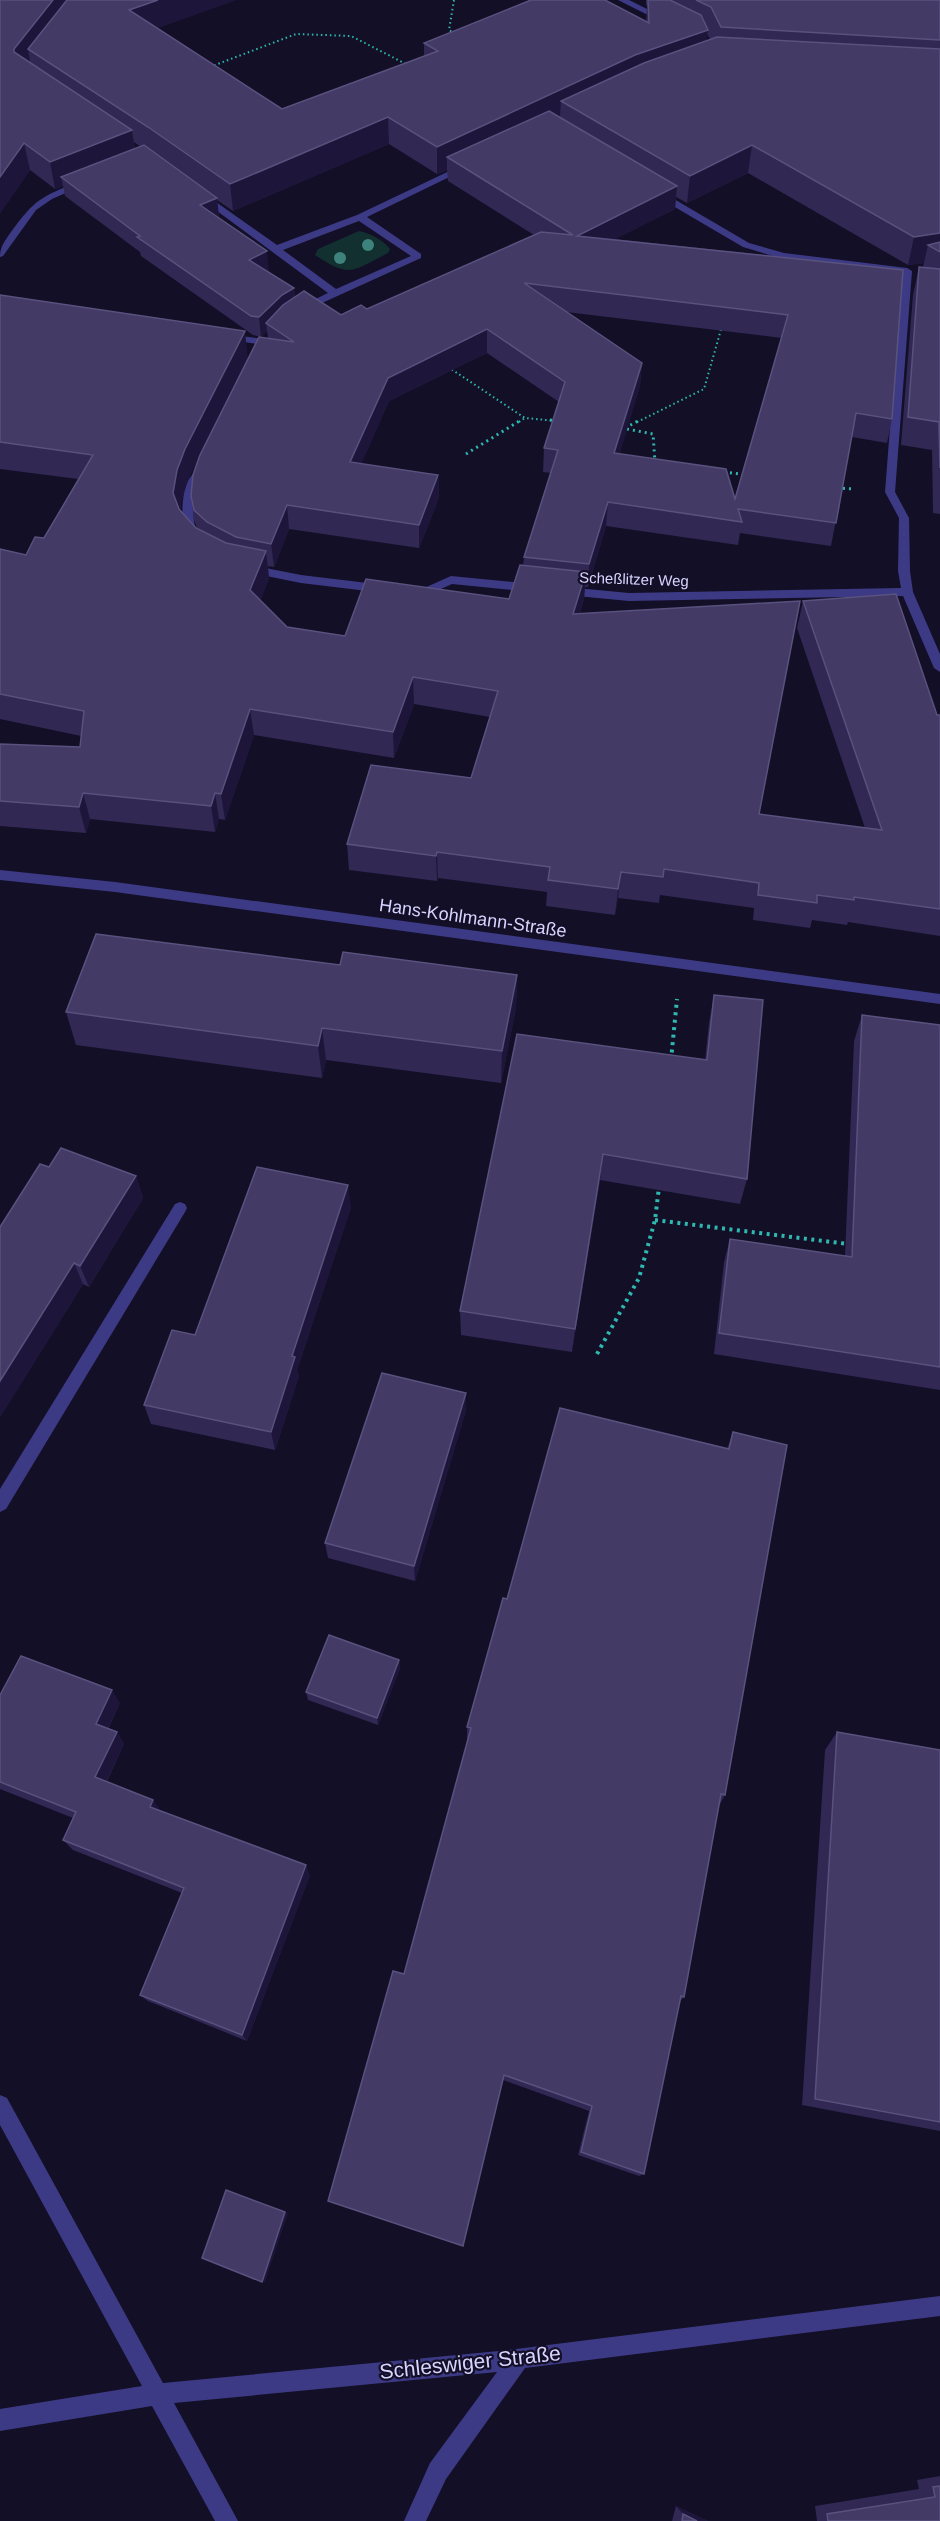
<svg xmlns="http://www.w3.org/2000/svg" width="940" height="2521" viewBox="0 0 940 2521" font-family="Arial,sans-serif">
	<rect width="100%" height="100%" fill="#130f26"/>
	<!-- green -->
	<path fill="#12302f" d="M359,231C370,233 383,240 390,249L388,253C352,271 351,279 315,255L318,249Z"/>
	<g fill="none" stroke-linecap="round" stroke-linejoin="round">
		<!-- path-far2 -->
		<g stroke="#2fb8b0" stroke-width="2" stroke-dasharray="1.5 3" stroke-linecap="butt">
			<polyline points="454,0 449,30 456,34"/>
			<polyline points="210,67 296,34 351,36 408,65"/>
			<polyline points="448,367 525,418 557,421"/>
			<polyline points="519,422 525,418"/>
			<polyline points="637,422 704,389 722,326"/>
		</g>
		<!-- path-far1 -->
		<g stroke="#2fb8b0" stroke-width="3" stroke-dasharray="2 4" stroke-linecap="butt">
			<polyline points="550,420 557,421"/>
			<polyline points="625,428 640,420"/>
			<polyline points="627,429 653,434 655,462"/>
			<polyline points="466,454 521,420"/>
			<polyline points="724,472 747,475"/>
			<polyline points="837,488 854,489"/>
		</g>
		<!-- path -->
		<g stroke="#2fb8b0" stroke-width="4" stroke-dasharray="3 4.5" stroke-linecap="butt">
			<polyline points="671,1060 677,999"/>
			<polyline points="655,1220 848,1244"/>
			<polyline points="597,1354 639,1278 655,1220 659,1187"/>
		</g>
		<!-- service -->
		<polygon fill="#3d3a85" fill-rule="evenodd" points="180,1202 185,1204 187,1208 185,1212 6,1509 0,1512 0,1489 175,1204"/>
		<!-- minor -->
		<g fill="#3d3a85" fill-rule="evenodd">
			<polygon points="618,0 629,0 667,19 660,21"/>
			<path d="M462,165L470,167L367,217L421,254V258L300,313L295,310L297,308L328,293L198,197L206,195L277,245L357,215ZM359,221L411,256L336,289L283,250Z"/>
			<path d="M78,182L86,184L52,199L36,210L3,256L0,257C0,246 5,241 11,232C35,199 41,197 78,182Z"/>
			<polygon points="656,192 662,192 749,243 784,253 907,268 912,271 895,492 909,518 910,571 913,592 940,654 940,672 934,668 903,596 629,601 566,595 560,591 566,587 629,593 901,588 898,571 899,518 885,492 902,273 783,259 743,247 656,196"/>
			<polygon points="226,334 264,339 269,342 264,345 222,339 222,335"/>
			<path d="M199,470L204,473C195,494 189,514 198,536L192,540L186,536C180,520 180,477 199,470Z"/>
			<polygon points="250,565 301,575 384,585 390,589 384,593 301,583 246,572 246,566"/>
			<polygon points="451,576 533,584 539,588 533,592 452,584 423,597 410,595 408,592 414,588 422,589"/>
			<polygon points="0,870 115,882 940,994 940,1004 115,892 0,880"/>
			<polygon points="0,2095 7,2098 163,2383 499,2351 940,2296 940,2316 525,2368 446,2479 426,2521 404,2521 430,2463 497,2372 174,2403 238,2521 215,2521 152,2406 0,2431 0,2409 142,2386 0,2125"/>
		</g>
	</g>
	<!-- trees -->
	<g fill="#3d827b">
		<circle cx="368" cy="245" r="6"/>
		<circle cx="340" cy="258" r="6"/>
	</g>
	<!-- wall -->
	<g fill="#312854" fill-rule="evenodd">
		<path d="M0,0L158,28L282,109L424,56V43L646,22L647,6L646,5V0H940V514L933,513L932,450L901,445L913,295L919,267H923L924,263L908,265L748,173L687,203L676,197L675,209L615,239L903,270L892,419L887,443L852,437L831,546L740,533L738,545L606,526L588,587H585L584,599L580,613L759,814L865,828L797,628L803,601L937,715H940V936L848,922L847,925L812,920L810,928L753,920L754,908L660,895L659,903L618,898L615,915L546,906L547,892L438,878L437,881L349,870L347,844L471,778L490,717L414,704L394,758L254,735L225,820L219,819L215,832L90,819L86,833L0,826V744L80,747L81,736L0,719V549L26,555L44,538L78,479L0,469V295L248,359L268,338L267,331L261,337L253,335L141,256L140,252L65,196L63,186L55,189L30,170L0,213ZM707,34L710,39L707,41ZM134,142L141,147L135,149ZM389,144L437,174L447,170L448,181L534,235L367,309L341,315L295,297L294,288L267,271H269L218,217H219L217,200L233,211ZM566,312L782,338L735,499L619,454L640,386L642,363ZM487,353L559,402L544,448L543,472L551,473L524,557L523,566L509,599L345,636L287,627L260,601L269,578L268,566L274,567L289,529L419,548L439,498L438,475L361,464L389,401ZM199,457L191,496L194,520L197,528L180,510L182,498L189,477Z"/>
		<polygon points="340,965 517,975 516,1008 501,1083 326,1060 322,1078 76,1045 66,1012"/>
		<polygon points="714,995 747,1179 740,1204 600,1180 572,1352 461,1335 460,1311 517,1034 705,1060 709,1023"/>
		<polygon points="862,1015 940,1025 940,1390 714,1354 724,1262 730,1239 845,1256 854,1041"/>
		<polygon points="49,1167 136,1176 143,1198 89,1287 83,1284 0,1417 0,1227"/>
		<polygon points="351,1207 297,1370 299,1376 275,1450 151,1424 144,1405 195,1335"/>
		<polygon points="466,1393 466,1410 415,1581 328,1558 325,1543"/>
		<polygon points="733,1432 725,1795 719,1806 684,1997 680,2001 644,2174 639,2176 578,2155 589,2111 503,2080 463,2246 332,2203 404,1974 468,1740 467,1740 467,1727 507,1599 727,1449"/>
		<polygon points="399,1660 400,1668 378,1725 308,1700 306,1692"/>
		<polygon points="0,1695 120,1703 108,1729 117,1732 124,1744 107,1781 153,1800 160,1811 310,1875 247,2041 148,2001 140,1995 182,1893 73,1850 63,1840 73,1818 0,1789"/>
		<polygon points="837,1732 940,1750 940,2131 802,2105 825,1750"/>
		<polygon points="940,2476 940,2521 817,2521 815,2506 919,2489 917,2480"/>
		<polygon points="676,2506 708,2521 672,2521"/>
	</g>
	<!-- shaded-wall -->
	<g fill="#1d163a">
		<polygon points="53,0 79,0 28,49 30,61 19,76 14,49"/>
		<polygon points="158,0 237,0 133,37 129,10"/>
		<polygon points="708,30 705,57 561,101 560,116 458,164 447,157 447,170 437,174 437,147 635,55"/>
		<polygon points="388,117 389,144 233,211 230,184"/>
		<polygon points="132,130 136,157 61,177 63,186 55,189 50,162"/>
		<polygon points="24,143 30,170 0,213 0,177"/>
		<polygon points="752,145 748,173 687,203 690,176"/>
		<polygon points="677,186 675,209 576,259 577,236"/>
		<polygon points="217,198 219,217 203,224 200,205"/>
		<polygon points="940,233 940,252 928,245 924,263 908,265 914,237"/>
		<polygon points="267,251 269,271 251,279 249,260"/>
		<polygon points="294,288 296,308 266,323 267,331 261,337 259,317 282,295"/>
		<polygon points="487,329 487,353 389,401 352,485 350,462 388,378"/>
		<polygon points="245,331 248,359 189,477 182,498 178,521 173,493 177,470 185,449"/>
		<polygon points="642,363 640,386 613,477 614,453"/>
		<polygon points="438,475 439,498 419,548 419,525"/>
		<polygon points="608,502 606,526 588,587 589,564"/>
		<polygon points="287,505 289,529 274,567 271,544"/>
		<polygon points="266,551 269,578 253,618 250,590"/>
		<polygon points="586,572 584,599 572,641 573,614"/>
		<polygon points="413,677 414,704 394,758 393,732"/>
		<polygon points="250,709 254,735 225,820 221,794"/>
		<polygon points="83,793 90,819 86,833 79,807"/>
		<polygon points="215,793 219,819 215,832 211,806"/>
		<polygon points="437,852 438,878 437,881 436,856"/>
		<polygon points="621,872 618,898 615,915 618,889"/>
		<polygon points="517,975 516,1008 501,1083 502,1051"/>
		<polygon points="322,1028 326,1060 322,1078 318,1046"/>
		<polygon points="603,1154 600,1180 572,1352 575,1329"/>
		<polygon points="136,1176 143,1198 89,1287 80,1266"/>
		<polygon points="348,1185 351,1207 297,1370 299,1376 275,1450 271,1432 292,1356"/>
		<polygon points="74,1263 83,1284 0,1417 0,1381"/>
		<polygon points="466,1393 466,1410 415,1581 414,1566"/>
		<polygon points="399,1660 400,1668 378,1725 377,1718"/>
		<polygon points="112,1690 120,1703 104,1736 96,1724"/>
		<polygon points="117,1732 124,1744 103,1788 95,1777"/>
		<polygon points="153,1800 160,1810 157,1818 150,1807"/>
		<polygon points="306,1865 310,1875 247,2041 242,2035"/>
		<polygon points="226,2190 288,2213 265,2282 262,2282"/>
		<polygon points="676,2506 708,2521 697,2521 683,2514"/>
	</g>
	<!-- building -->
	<g fill="#433a66" stroke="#5a527e" stroke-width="1.5" fill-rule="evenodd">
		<polygon points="0,0 53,0 14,49 14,52 132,130 50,162 24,143 0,177"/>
		<polygon points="67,0 158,0 129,10 282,109 438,51 424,43 531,0 605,0 649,23 648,0 670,0 701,15 708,30 635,55 437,147 388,117 230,184 148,127 28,49"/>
		<polygon points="696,0 940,0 940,40 721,27 711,7"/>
		<polygon points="717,37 940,49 940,233 914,237 752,145 690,176 561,101 644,63"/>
		<path d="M549,111L677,186L577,236L903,270L892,419L856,413L836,523L738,509L742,522L608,502L589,564L524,557L558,450L544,448L565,382L487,329L388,378L350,462L438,475L419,525L287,505L271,544L236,537L207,522L194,510L191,496L193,475L200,455L259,337L294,342L266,323L283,305L304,291L341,315L361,305L367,309L541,232L573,235L447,157ZM524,283L788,315L735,499L726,469L614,453L642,363Z"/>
		<polygon points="144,145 217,198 200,205 267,251 249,260 294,288 282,295 259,317 251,316 137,237 140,236 61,177"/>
		<polygon points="940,242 940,252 928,245"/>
		<polygon points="919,267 940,269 940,468 939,422 908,417"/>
		<polygon points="0,295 245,331 185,449 177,470 173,493 179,509 196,528 226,543 266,551 250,590 287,627 345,636 366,579 509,599 520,565 586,572 573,614 800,601 759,814 882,830 803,601 896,594 937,715 940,715 940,909 854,897 854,900 817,895 817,903 758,895 759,883 664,869 663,877 621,872 618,889 548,880 550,867 437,852 436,856 347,844 371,765 471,778 498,691 413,677 393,732 250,709 221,794 215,793 211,806 83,793 79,807 0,801 0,744 80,747 84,711 0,694 0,549 26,555 35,537 44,538 93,455 0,442"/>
		<polygon points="96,934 340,965 343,952 517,975 502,1051 322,1028 318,1046 66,1012"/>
		<polygon points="714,995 763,1000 747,1179 603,1154 575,1329 460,1311 517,1034 707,1060"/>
		<polygon points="862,1015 940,1025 940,1367 719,1333 730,1239 852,1257"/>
		<polygon points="61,1148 136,1176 80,1266 74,1263 0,1381 0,1227 40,1164 49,1167"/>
		<polygon points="257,1167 348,1185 292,1356 295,1357 271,1432 144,1405 172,1330 195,1335"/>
		<polygon points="382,1373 466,1393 414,1566 325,1543"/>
		<polygon points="560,1408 729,1449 733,1432 787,1445 725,1795 721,1794 684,1997 681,1996 644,2174 581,2152 592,2106 504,2075 463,2246 328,2201 393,1971 404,1974 471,1728 467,1727 503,1598 507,1599"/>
		<polygon points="329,1635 399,1660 377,1718 306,1692"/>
		<polygon points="21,1656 112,1690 96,1724 117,1732 95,1777 153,1800 150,1807 306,1865 242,2035 140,1995 184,1888 63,1840 76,1812 0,1782 0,1695"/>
		<polygon points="837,1732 940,1750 940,2122 815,2099"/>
		<polygon points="226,2190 285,2212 262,2282 202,2258"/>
		<polygon points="940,2486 940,2521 828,2521 827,2514 935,2497 933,2487"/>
		<polygon points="683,2514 697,2521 682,2521"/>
	</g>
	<g text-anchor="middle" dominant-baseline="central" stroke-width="4.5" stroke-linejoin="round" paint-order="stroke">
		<!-- far-street labels -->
		<g font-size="15" fill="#d9d4ff" stroke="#130f26">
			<text transform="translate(634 579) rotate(2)">Scheßlitzer Weg</text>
		</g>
		<!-- street labels -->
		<g font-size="18" fill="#d9d4ff" stroke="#130f26">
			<text transform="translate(473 918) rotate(8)">Hans-Kohlmann-Straße</text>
		</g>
		<!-- near-street labels -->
		<g font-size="21" fill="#d9d4ff" stroke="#130f26">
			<text transform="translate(470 2362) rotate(-6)">Schleswiger Straße</text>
		</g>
	</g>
</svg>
